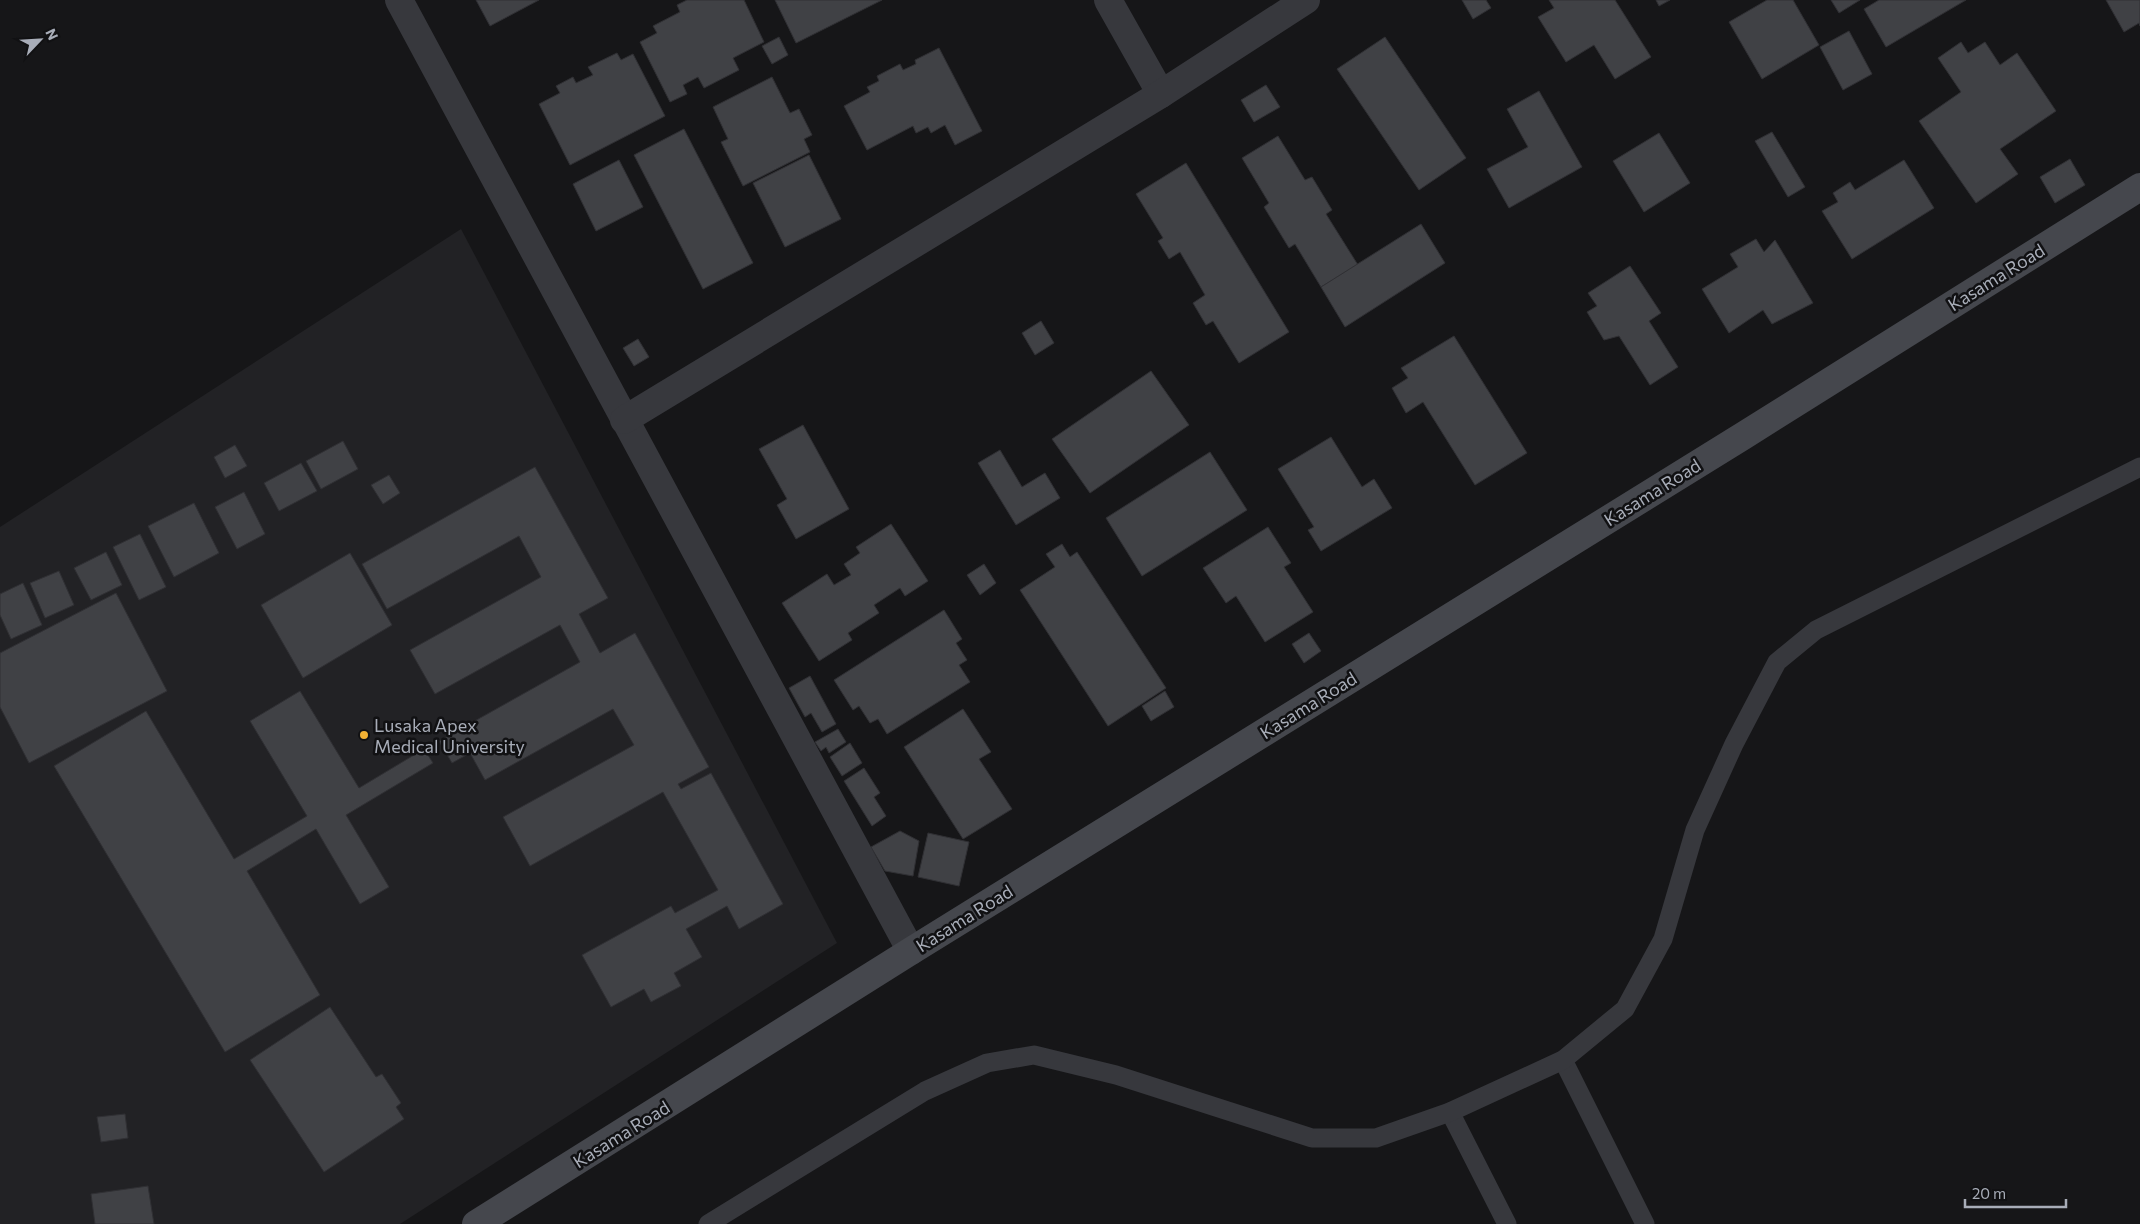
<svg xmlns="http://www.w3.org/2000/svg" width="2140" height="1224" viewBox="0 0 2140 1224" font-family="Commissioner,sans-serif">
	<rect width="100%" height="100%" fill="#161618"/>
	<!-- built -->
	<polygon fill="#222225" points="461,229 837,943 400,1224 0,1224 0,527"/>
	<!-- building -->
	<g fill="#404145" stroke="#303034">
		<polygon points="476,0 539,0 490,26"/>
		<polygon points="687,0 744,0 764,42 733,58 739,70 704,88 698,77 683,85 687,94 670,102 640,42 657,33 653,26 680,12 677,5"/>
		<polygon points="775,0 882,0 796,43"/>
		<polygon points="1462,0 1486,0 1491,8 1473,19"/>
		<polygon points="1549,0 1615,0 1651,57 1615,79 1594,45 1566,62 1538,17 1554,8"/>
		<polygon points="1656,0 1670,0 1659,6"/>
		<polygon points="1767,0 1793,0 1819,45 1762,79 1729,22"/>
		<polygon points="1831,0 1860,0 1839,13"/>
		<polygon points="1879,0 1966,0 1886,47 1864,9"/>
		<polygon points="2106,0 2140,0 2140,26 2139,23 2124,32"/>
		<polygon points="1849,31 1872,74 1843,90 1820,47"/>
		<polygon points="779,37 788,55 772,64 762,46"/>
		<polygon points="1385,37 1466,158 1419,190 1337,69"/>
		<polygon points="1961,42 1968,53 1985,42 2000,65 2017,53 2056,111 2000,149 2018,174 1976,203 1919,121 1961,92 1938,58"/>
		<polygon points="939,48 982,131 955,145 945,125 931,133 928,127 916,133 913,126 867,150 844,106 870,92 867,87 879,81 877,76 900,64 903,70 916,64 915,60"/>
		<polygon points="617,53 621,60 633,54 665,116 570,165 539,104 560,93 556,86 573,77 576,83 593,75 588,67"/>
		<polygon points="772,77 790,113 799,109 812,135 804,139 810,152 743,186 721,142 728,139 713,107"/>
		<polygon points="1266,85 1280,107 1254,122 1241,100"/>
		<polygon points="1539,91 1582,167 1509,208 1487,169 1528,147 1507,109"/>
		<polygon points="684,129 753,263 703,289 634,155"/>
		<polygon points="1772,132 1805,187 1788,197 1755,141"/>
		<polygon points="1659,133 1690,183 1644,212 1613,161"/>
		<polygon points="1278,136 1305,180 1312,177 1332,210 1326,214 1358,265 1321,287 1295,244 1289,248 1264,207 1269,203 1242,158"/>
		<polygon points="809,155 841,219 785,247 753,183"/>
		<polygon points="2070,159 2085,185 2055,203 2040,177"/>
		<polygon points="619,160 643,207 596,231 573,184"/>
		<polygon points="1904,160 1934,208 1852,259 1822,211 1838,202 1833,193 1850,182 1855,190"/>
		<polygon points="1186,163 1289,332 1239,363 1213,321 1206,325 1193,303 1205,295 1180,252 1169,259 1158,241 1163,238 1136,194"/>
		<polygon points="1421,224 1445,263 1345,327 1321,287"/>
		<polygon points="1756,239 1764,252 1775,240 1813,303 1772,324 1763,310 1729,333 1702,289 1738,267 1730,254"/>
		<polygon points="1630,266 1661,313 1649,321 1678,367 1650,385 1619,336 1604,340 1587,312 1597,306 1588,293"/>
		<polygon points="1041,321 1054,343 1035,355 1022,333"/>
		<polygon points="1454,336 1527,453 1475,485 1423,402 1406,413 1392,388 1408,378 1401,368"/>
		<polygon points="638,339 649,357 634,366 623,348"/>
		<polygon points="1151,371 1189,425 1090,493 1052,439"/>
		<polygon points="803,425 849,509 796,539 777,505 787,499 759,449"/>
		<polygon points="1331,437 1362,487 1374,479 1392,508 1321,551 1308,530 1314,527 1278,469"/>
		<polygon points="343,441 358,469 321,489 306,461"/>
		<polygon points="235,445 247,466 225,478 214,457"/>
		<polygon points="1000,450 1022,487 1045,473 1060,498 1016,525 978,463"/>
		<polygon points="1210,452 1247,510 1142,576 1106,518"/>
		<polygon points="301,463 317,491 279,511 264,483"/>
		<polygon points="535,467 608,598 579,614 600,653 635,633 709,767 678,784 681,789 711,773 783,904 739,929 727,906 686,929 702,957 674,973 681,986 651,1002 644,989 611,1007 582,955 671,906 675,913 718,890 663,792 530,866 503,817 634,745 613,709 485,780 470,753 452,763 439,741 580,662 560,625 435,694 410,650 541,577 519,536 387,609 362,564"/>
		<polygon points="389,475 400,493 383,504 371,485"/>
		<polygon points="244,492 265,534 237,549 215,507"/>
		<polygon points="194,503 219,553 174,577 148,526"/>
		<polygon points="891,524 928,581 905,596 900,588 874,605 879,613 848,633 852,640 819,661 782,603 827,574 834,585 851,575 844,564 860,553 856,547"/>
		<polygon points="1268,527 1291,563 1284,567 1313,612 1265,642 1236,596 1226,603 1203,568"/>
		<polygon points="140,534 166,587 139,600 113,547"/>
		<polygon points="1062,544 1070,557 1077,552 1166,688 1108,726 1020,590 1055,567 1046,554"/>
		<polygon points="106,552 122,585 91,600 74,568"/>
		<polygon points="350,553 392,625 303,678 261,605"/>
		<polygon points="984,564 996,583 980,595 967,575"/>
		<polygon points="59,571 74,605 45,618 30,583"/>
		<polygon points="23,583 42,625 11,639 0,615 0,594"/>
		<polygon points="116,593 167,691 29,763 0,707 0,653"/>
		<polygon points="944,610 962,639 956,643 967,660 959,665 970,682 887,734 878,719 870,723 859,706 853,710 834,680"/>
		<polygon points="1309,633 1321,651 1304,663 1292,644"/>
		<polygon points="810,676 836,724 822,732 811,713 805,717 789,688"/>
		<polygon points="300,691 359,788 424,749 433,763 346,815 389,887 360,904 316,829 247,871 320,995 225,1052 54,766 146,711 234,859 307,816 250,721"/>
		<polygon points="1165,691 1174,707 1151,721 1142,706"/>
		<polygon points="963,709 991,752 979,759 1012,809 963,839 904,747"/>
		<polygon points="838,729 846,742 829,753 826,747 821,751 815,742"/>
		<polygon points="850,743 862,763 842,776 830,757"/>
		<polygon points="864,768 880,793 874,797 886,816 872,826 844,781"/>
		<polygon points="900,831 919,841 913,876 885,871 871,847"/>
		<polygon points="928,833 969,842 959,886 918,877"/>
		<polygon points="330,1007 376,1077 382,1074 401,1103 396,1107 404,1119 324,1172 250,1060"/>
		<polygon points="125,1114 128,1138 101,1142 97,1117"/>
		<polygon points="148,1186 154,1224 95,1224 91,1194"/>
	</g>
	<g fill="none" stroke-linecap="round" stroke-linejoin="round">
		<!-- lane -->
		<g stroke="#37383d" stroke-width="19">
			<polyline points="1563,1060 1645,1224"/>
			<polyline points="1450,1112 1507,1224"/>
			<polyline points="708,1224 925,1091 987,1063 1034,1055 1116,1075 1312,1138 1376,1138 1450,1112 1563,1060 1625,1009 1663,939 1695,830 1734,744 1777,662 1816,630 2140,467"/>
		</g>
		<!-- street -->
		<g stroke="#37383d" stroke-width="28">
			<polyline points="399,0 911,951"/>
			<polyline points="1108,0 1161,94"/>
			<polyline points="624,420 1161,94 1306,0"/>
		</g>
		<!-- secondary -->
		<polyline stroke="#45474d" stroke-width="28" points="476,1224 911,951 1743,436 2140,187"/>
	</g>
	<!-- markers -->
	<circle fill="#f2b134" stroke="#111113" stroke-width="2" cx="364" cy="735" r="5"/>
	<g text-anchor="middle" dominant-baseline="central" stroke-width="5" stroke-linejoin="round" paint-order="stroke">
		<!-- street labels -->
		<g font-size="18" fill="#a8adb8" stroke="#111113">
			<text transform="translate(1996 277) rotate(-32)">Kasama Road</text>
			<text transform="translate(1652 492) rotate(-32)">Kasama Road</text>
			<text transform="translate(1308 705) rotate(-32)">Kasama Road</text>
			<text transform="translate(964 918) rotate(-32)">Kasama Road</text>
			<text transform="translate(621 1134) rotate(-32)">Kasama Road</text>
		</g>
		<!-- poi labels -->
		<g font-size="18" fill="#a8adb8" stroke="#111113" text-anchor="start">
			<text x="374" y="725">Lusaka Apex<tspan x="374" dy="21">Medical University</tspan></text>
		</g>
	</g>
	<!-- north arrow -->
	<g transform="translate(40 40) rotate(65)" stroke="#111113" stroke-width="4" paint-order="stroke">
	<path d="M0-4L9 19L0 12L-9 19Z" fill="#a8adb8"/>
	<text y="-8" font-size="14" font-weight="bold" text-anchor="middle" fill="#a8adb8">N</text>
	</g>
	<!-- scale -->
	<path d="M1965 1199v8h101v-8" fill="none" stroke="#a8adb8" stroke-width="2.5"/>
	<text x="1972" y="1199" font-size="15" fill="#a8adb8" stroke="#111113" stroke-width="4" paint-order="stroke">20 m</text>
</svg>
